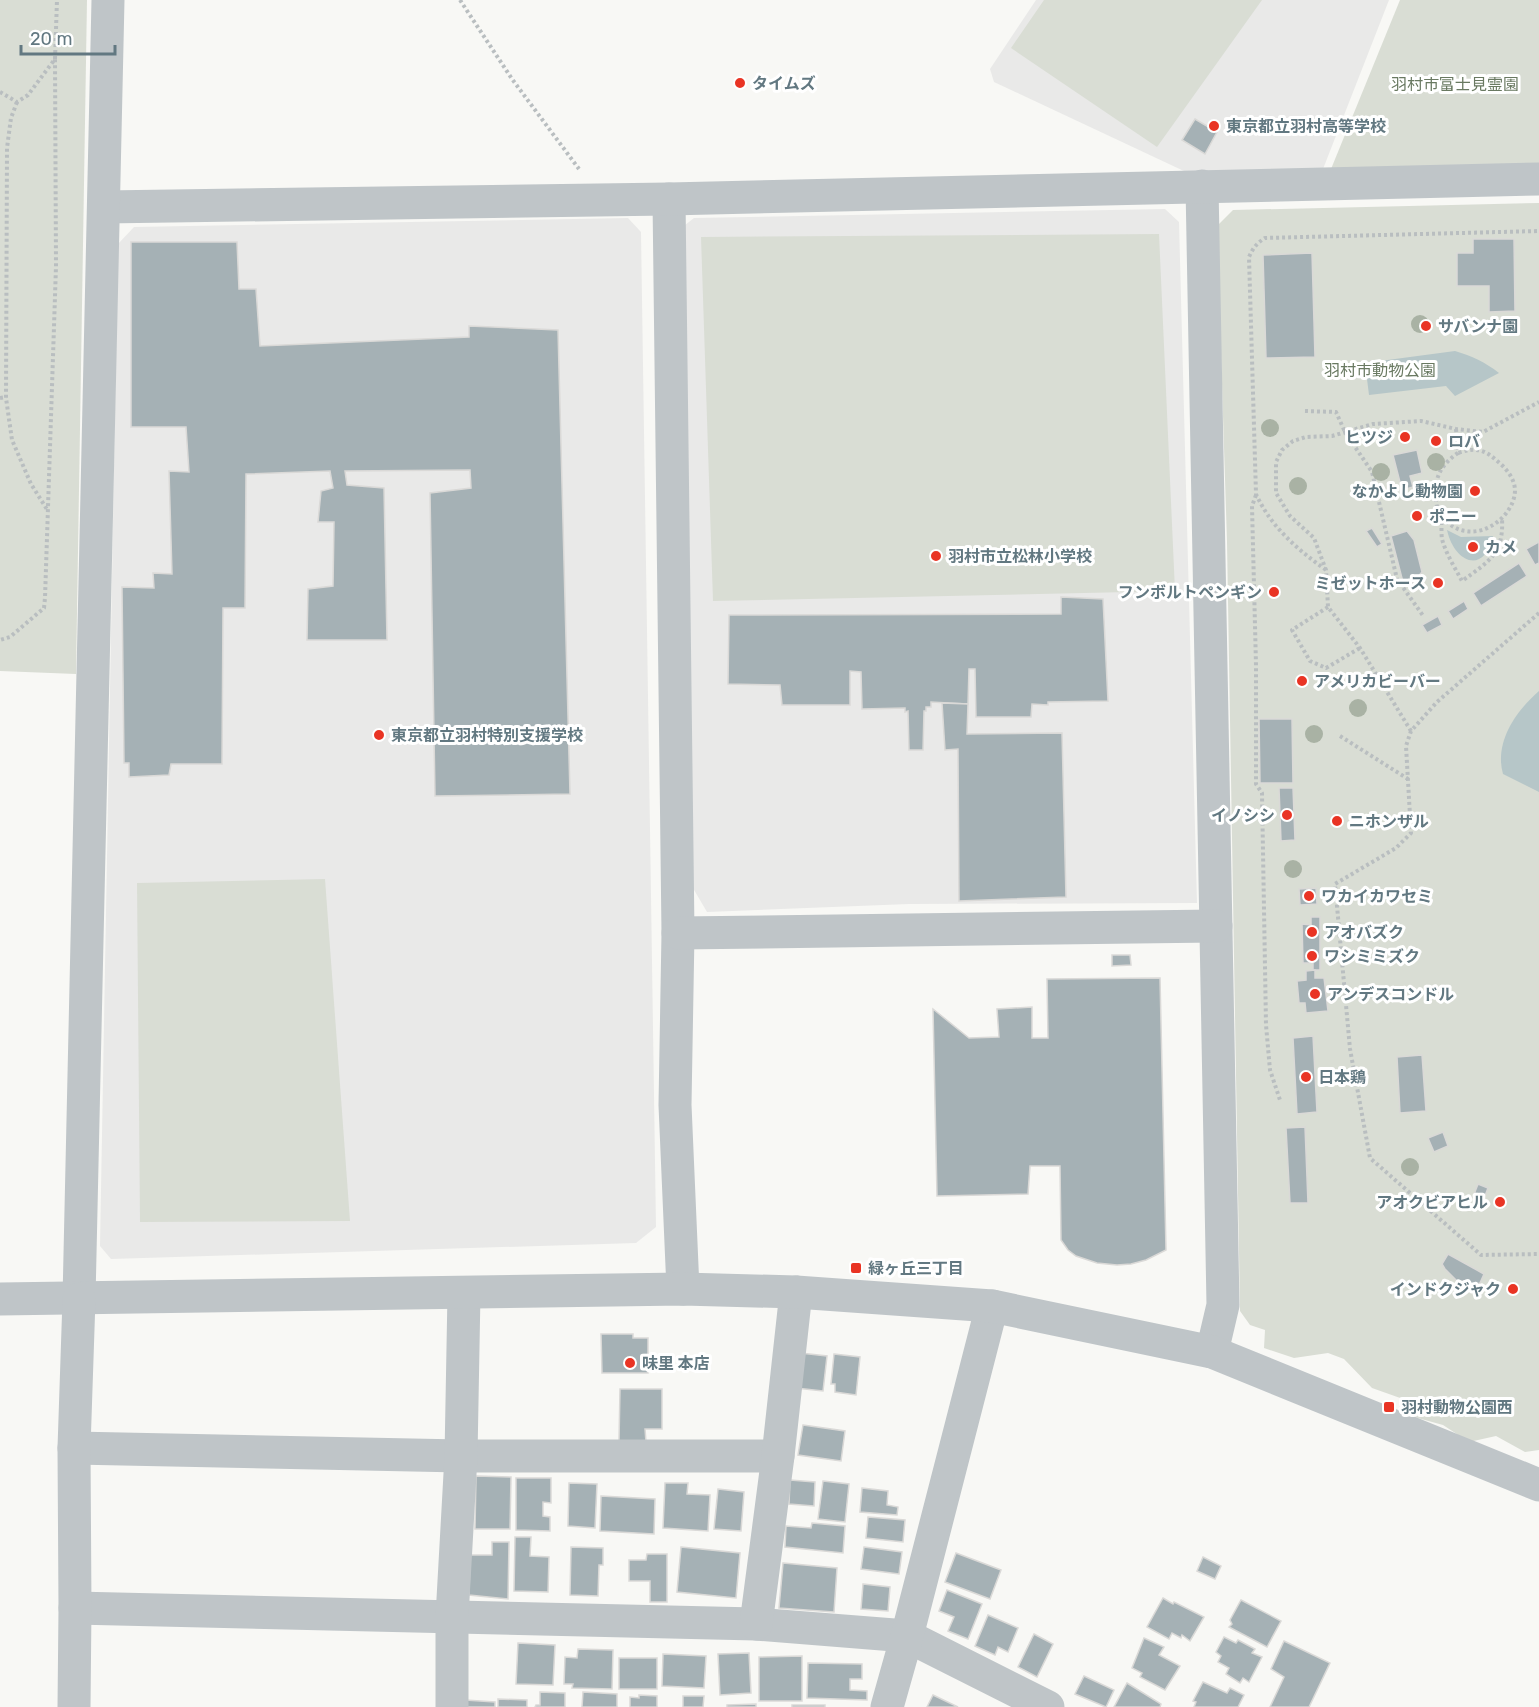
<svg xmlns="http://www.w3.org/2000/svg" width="1539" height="1707" viewBox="0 0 1539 1707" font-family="Rubik,'Noto Sans JP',sans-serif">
	<rect width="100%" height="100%" fill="#f8f8f5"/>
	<!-- built -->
	<g fill="#e9e9e8">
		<polygon points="1036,0 1389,0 1323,169 1186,172 994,82 990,69"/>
		<polygon points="1165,209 1179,222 1197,903 909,904 707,912 690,883 680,229 694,218"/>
		<polygon points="628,218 641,232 656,1227 636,1243 111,1259 100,1246 118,244 134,227"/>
	</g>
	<!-- green -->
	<g fill="#d9ddd4">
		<polygon points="0,0 87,0 76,674 0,671"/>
		<polygon points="1044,0 1262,0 1157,147 1011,48"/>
		<polygon points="1400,0 1539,0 1539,165 1331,169"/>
		<polygon points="1539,203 1539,1450 1525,1452 1496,1436 1469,1442 1443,1425 1414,1417 1403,1399 1372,1388 1344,1359 1328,1353 1294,1358 1264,1348 1265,1330 1250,1325 1240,1311 1227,542 1217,226 1233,210"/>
		<polygon points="1159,234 1175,591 713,601 701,237"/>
		<polygon points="325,879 350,1221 140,1222 137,883"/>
	</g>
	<!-- water -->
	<g fill="#b6c6c8">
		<path d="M1455,351C1472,356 1485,362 1499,373L1455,396L1446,386L1369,395L1365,363Z"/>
		<path d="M1447,530L1461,537L1493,536C1484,576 1454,562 1447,530Z"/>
		<path d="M1539,691V792L1503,774C1494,742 1516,711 1539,691Z"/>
	</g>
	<!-- building -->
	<g fill="#a5b1b5" stroke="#dad9d7" stroke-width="1.5">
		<polygon points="1195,119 1217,132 1205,154 1182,140"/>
		<polygon points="1473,239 1514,239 1515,311 1489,312 1489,286 1457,286 1457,253 1473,253"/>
		<polygon points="131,242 237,242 239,289 256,289 260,346 469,337 469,326 558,330 570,794 435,796 430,493 471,488 470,470 345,471 347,485 384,488 387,640 307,640 308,589 333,586 334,522 318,522 321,491 333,488 330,471 246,474 245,608 223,608 222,764 171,764 169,775 129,777 129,763 124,763 122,587 154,588 153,573 172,574 169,471 189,472 186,427 131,427"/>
		<polygon points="1312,253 1315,357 1266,358 1263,255"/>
		<polygon points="1417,450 1422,473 1410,476 1413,487 1402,490 1393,455"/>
		<polygon points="1372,528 1382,544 1377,547 1366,531"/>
		<polygon points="1407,531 1414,540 1422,572 1412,584 1404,586 1391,536"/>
		<polygon points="1539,542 1539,563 1535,565 1526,549"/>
		<polygon points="1519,563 1527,576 1481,606 1473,593"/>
		<polygon points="1061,597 1103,599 1108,701 1048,702 1048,705 1032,704 1031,717 976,717 975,669 969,669 968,704 931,702 931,707 926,707 926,711 924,711 923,750 909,750 908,711 905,712 905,708 862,709 861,672 850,671 850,705 782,705 780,685 728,684 729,615 1061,614"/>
		<polygon points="1464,601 1468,609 1453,619 1448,611"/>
		<polygon points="1438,616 1442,625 1427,633 1422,625"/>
		<polygon points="942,703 968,704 967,734 1062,733 1066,897 959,901 958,749 945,750"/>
		<polygon points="1259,719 1292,719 1293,783 1260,783"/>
		<polygon points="1279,788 1293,788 1295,840 1281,841"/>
		<polygon points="1316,888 1317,904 1300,905 1299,889"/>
		<polygon points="1311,917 1320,917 1320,970 1313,970 1313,963 1303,963 1302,924 1311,925"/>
		<polygon points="1112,955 1130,955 1131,965 1112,966"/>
		<polygon points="1315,970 1315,978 1324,978 1328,1011 1306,1013 1305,1003 1299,1003 1297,981 1306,980 1306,971"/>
		<polygon points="1160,978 1166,1250 1146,1260 1131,1264 1117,1265 1097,1263 1076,1256 1068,1250 1061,1240 1060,1166 1030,1166 1028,1194 937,1196 933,1009 969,1038 999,1037 997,1009 1032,1007 1032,1038 1048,1038 1047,979"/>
		<polygon points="1313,1036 1317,1112 1297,1114 1293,1038"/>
		<polygon points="1422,1055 1426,1111 1400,1113 1397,1057"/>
		<polygon points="1305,1127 1308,1203 1290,1203 1286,1128"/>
		<polygon points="1443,1132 1448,1146 1434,1152 1428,1138"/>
		<polygon points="1478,1184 1488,1188 1483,1201 1473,1197"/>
		<polygon points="1448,1254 1484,1274 1480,1283 1469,1287 1459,1283 1445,1269 1442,1264"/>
		<polygon points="601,1334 633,1334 633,1338 648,1338 648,1373 602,1373"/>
		<polygon points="800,1353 827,1356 823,1391 796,1388"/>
		<polygon points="834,1354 860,1357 856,1395 835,1392 835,1384 831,1384"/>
		<polygon points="620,1389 662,1389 662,1429 645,1429 646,1442 619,1441"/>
		<polygon points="803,1425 845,1431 841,1461 798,1455"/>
		<polygon points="476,1476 511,1477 510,1529 475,1529"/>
		<polygon points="516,1478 551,1478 551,1503 543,1502 543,1516 550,1517 550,1531 516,1530"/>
		<polygon points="790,1480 815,1482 814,1506 789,1504"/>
		<polygon points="823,1481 849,1484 845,1522 818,1519"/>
		<polygon points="569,1483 597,1484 595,1528 568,1526"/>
		<polygon points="665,1483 688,1483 687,1494 710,1495 708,1531 663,1528"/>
		<polygon points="862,1488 888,1491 887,1505 898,1507 897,1515 860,1512"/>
		<polygon points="718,1489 744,1492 741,1531 714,1529"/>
		<polygon points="601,1496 655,1499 654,1534 600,1531"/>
		<polygon points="868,1517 905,1520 903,1542 866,1538"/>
		<polygon points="812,1523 845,1526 843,1553 785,1547 786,1526 811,1528"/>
		<polygon points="515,1537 531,1537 530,1556 549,1557 548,1592 514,1591"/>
		<polygon points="492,1542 509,1542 508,1599 469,1595 470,1555 492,1555"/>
		<polygon points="571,1547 603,1548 603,1565 599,1565 598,1596 570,1595"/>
		<polygon points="681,1547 740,1553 736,1598 677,1592"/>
		<polygon points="864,1547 902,1552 899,1574 861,1569"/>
		<polygon points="956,1553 1001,1570 990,1599 945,1582"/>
		<polygon points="647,1554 667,1554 667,1602 650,1602 650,1581 629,1581 629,1560 646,1560"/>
		<polygon points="1203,1557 1221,1566 1215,1579 1197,1571"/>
		<polygon points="783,1563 837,1568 834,1612 779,1608"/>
		<polygon points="863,1584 890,1587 888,1611 861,1609"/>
		<polygon points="947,1590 982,1604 968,1639 948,1631 954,1617 939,1611"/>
		<polygon points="1163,1598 1173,1604 1174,1602 1204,1617 1190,1641 1182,1635 1181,1638 1172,1633 1169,1639 1147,1627"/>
		<polygon points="1241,1600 1281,1621 1267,1647 1229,1627 1232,1624 1230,1620"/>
		<polygon points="988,1615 1018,1628 1008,1652 998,1647 995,1655 975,1646"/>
		<polygon points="1034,1634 1053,1644 1037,1677 1018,1667"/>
		<polygon points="1224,1637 1236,1643 1238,1640 1255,1649 1252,1653 1262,1657 1249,1682 1243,1678 1240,1683 1226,1674 1229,1668 1218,1662 1221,1656 1216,1652"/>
		<polygon points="1144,1638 1164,1647 1159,1655 1180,1666 1165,1690 1140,1677 1142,1673 1132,1668"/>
		<polygon points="1284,1641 1330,1663 1309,1707 1270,1707 1284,1677 1271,1669"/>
		<polygon points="518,1643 555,1645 553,1685 516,1684"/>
		<polygon points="578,1649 613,1650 612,1689 572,1688 573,1684 564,1684 565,1657 577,1658"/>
		<polygon points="749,1653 751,1693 720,1695 718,1654"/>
		<polygon points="663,1654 706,1656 704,1688 662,1686"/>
		<polygon points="802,1656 802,1701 759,1701 759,1657"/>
		<rect x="619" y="1658" width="38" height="31"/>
		<polygon points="808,1663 862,1664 862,1679 850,1679 850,1690 867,1691 867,1700 807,1698"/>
		<polygon points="1084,1676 1114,1690 1106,1707 1075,1694"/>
		<polygon points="1203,1682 1227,1693 1230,1688 1244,1695 1238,1707 1194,1707 1196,1702 1193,1701"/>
		<polygon points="1127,1683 1161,1704 1160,1707 1114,1707"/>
		<polygon points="540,1692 565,1693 565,1707 535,1707 536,1705 540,1705"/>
		<polygon points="583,1692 617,1694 617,1707 582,1707"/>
		<polygon points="639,1695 657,1696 657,1707 630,1707 630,1697 639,1698"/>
		<polygon points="933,1695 958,1707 927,1707"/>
		<polygon points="683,1696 704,1696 703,1707 683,1707"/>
		<polygon points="498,1699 527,1700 527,1707 498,1707"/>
		<polygon points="465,1700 495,1702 495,1707 465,1707"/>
		<polygon points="756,1704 756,1707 727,1707 727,1705"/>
		<rect x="792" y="1705" width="33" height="2"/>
	</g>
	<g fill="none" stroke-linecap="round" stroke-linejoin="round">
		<!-- path -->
		<g stroke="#b9bec0" stroke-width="4" stroke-dasharray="3 3" stroke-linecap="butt">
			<polyline points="460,0 512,79 579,169"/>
			<polyline points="55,59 57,0"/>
			<polyline points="0,92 17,102 28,95 55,59 56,266 45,598 44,608 10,637 0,640"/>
			<polyline points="17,102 11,118 7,148 6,398 12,440 31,484 48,511"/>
			<polyline points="0,398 6,397"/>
			<polyline points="1305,411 1336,412 1345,432 1372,472 1397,579 1424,617"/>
			<path d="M1456,429L1458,453C1440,465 1433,480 1436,502C1437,508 1440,514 1441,520C1442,526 1441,533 1442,539C1446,554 1455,568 1462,581C1488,562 1504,554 1502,519"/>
			<polyline points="1256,495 1252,506 1256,665 1256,784 1262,793 1266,1025 1270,1070 1280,1100"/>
			<path d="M1441,518C1449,524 1456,530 1466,531C1488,535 1514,514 1515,491C1515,478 1505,467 1496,460C1483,448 1474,448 1458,453"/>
			<path d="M1326,570C1297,549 1271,527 1256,494L1249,257C1253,248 1257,243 1265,238L1539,231"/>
			<polyline points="1328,607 1292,630 1310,661 1326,668 1360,648"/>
			<polyline points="1539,613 1437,702 1411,731 1406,746 1411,833 1396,848 1335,884 1350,1049 1370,1158 1481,1255 1539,1254"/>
			<polyline points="1411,731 1360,648 1328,607 1326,570 1314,538 1290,516 1276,493 1276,462 1282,450 1293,441 1306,437 1332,436 1373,424 1421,421 1456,429 1483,432 1539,402"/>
			<polyline points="1340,736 1408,779"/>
		</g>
		<!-- minor -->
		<g stroke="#bfc5c8" stroke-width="33">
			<polyline points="1202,186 1223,1305 1212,1352"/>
			<polyline points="669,199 678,933 675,1105 683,1289"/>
			<polyline points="104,207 669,199 1539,179"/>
			<polyline points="678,933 1216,926"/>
			<polyline points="79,1299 108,0"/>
			<polyline points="74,1448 461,1456 778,1456"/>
			<polyline points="75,1608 756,1624 907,1636 1048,1707"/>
			<polyline points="756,1624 778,1456 796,1292"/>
			<polyline points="452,1707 452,1617 461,1456 464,1293"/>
			<polyline points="887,1707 907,1636 992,1306"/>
		</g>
		<!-- tertiary -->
		<g stroke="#bfc5c8" stroke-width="33">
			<polyline points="0,1299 683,1289 796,1292 992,1306 1212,1352 1539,1485"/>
			<polyline points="74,1707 75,1608 74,1448 79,1299"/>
		</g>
	</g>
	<!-- trees -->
	<g fill="#a9b2a4">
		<circle cx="1420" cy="324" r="9"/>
		<circle cx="1270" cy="428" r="9"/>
		<circle cx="1436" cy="462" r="9"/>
		<circle cx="1381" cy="472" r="9"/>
		<circle cx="1298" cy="486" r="9"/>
		<circle cx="1358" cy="708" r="9"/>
		<circle cx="1314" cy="734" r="9"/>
		<circle cx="1293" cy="869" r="9"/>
		<circle cx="1410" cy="1167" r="9"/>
	</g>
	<!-- markers -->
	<g fill="#e93424" stroke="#fff" stroke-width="2">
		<circle cx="740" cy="83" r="6"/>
		<circle cx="1214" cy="126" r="6"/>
		<circle cx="1426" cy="326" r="6"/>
		<circle cx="1405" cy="437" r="6"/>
		<circle cx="1436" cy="441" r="6"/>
		<circle cx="1475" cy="491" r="6"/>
		<circle cx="1417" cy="516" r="6"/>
		<circle cx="1473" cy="547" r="6"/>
		<circle cx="936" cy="556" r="6"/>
		<circle cx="1438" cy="583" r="6"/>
		<circle cx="1274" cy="592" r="6"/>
		<circle cx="1302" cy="681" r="6"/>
		<circle cx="379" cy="735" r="6"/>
		<circle cx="1287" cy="815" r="6"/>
		<circle cx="1337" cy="821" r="6"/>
		<circle cx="1309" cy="896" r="6"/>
		<circle cx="1312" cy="932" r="6"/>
		<circle cx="1312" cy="956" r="6"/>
		<circle cx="1315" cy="994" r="6"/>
		<circle cx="1306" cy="1077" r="6"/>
		<circle cx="1500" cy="1202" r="6"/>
		<rect x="850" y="1262" width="12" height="12" rx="3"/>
		<circle cx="1513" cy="1289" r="6"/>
		<circle cx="630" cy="1363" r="6"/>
		<rect x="1383" y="1401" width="12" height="12" rx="3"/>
	</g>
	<g text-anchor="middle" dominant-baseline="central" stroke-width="6" stroke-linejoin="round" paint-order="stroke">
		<!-- poi labels -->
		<g font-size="16" font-weight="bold" fill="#627881" stroke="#fff" text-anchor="start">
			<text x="752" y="83">タイムズ</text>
			<text x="1226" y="126">東京都立羽村高等学校</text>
			<text x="1438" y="326">サバンナ園</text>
			<text x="1393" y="437" text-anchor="end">ヒツジ</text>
			<text x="1448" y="441">ロバ</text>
			<text x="1463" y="491" text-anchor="end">なかよし動物園</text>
			<text x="1429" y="516">ポニー</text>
			<text x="1485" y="547">カメ</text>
			<text x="948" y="556">羽村市立松林小学校</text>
			<text x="1426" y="583" text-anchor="end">ミゼットホース</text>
			<text x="1262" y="592" text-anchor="end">フンボルトペンギン</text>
			<text x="1314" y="681">アメリカビーバー</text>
			<text x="391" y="735">東京都立羽村特別支援学校</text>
			<text x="1275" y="815" text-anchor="end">イノシシ</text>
			<text x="1349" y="821">ニホンザル</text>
			<text x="1321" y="896">ワカイカワセミ</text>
			<text x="1324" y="932">アオバズク</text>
			<text x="1324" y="956">ワシミミズク</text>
			<text x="1327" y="994">アンデスコンドル</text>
			<text x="1318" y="1077">日本鶏</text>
			<text x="1488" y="1202" text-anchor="end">アオクビアヒル</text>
			<text x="868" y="1268">緑ヶ丘三丁目</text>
			<text x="1501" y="1289" text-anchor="end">インドクジャク</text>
			<text x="642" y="1363">味里 本店</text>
			<text x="1401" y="1407">羽村動物公園西</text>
		</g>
		<!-- park labels -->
		<g font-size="16" fill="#697961" stroke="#fff">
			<text x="1455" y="84">羽村市富士見霊園</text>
			<text x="1380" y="370">羽村市動物公園</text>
		</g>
	</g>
	<!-- scale -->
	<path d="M21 45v9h94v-9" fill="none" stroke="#627881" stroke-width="3"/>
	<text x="30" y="45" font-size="18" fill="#627881" stroke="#ffffff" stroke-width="4.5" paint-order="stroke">20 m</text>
</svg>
